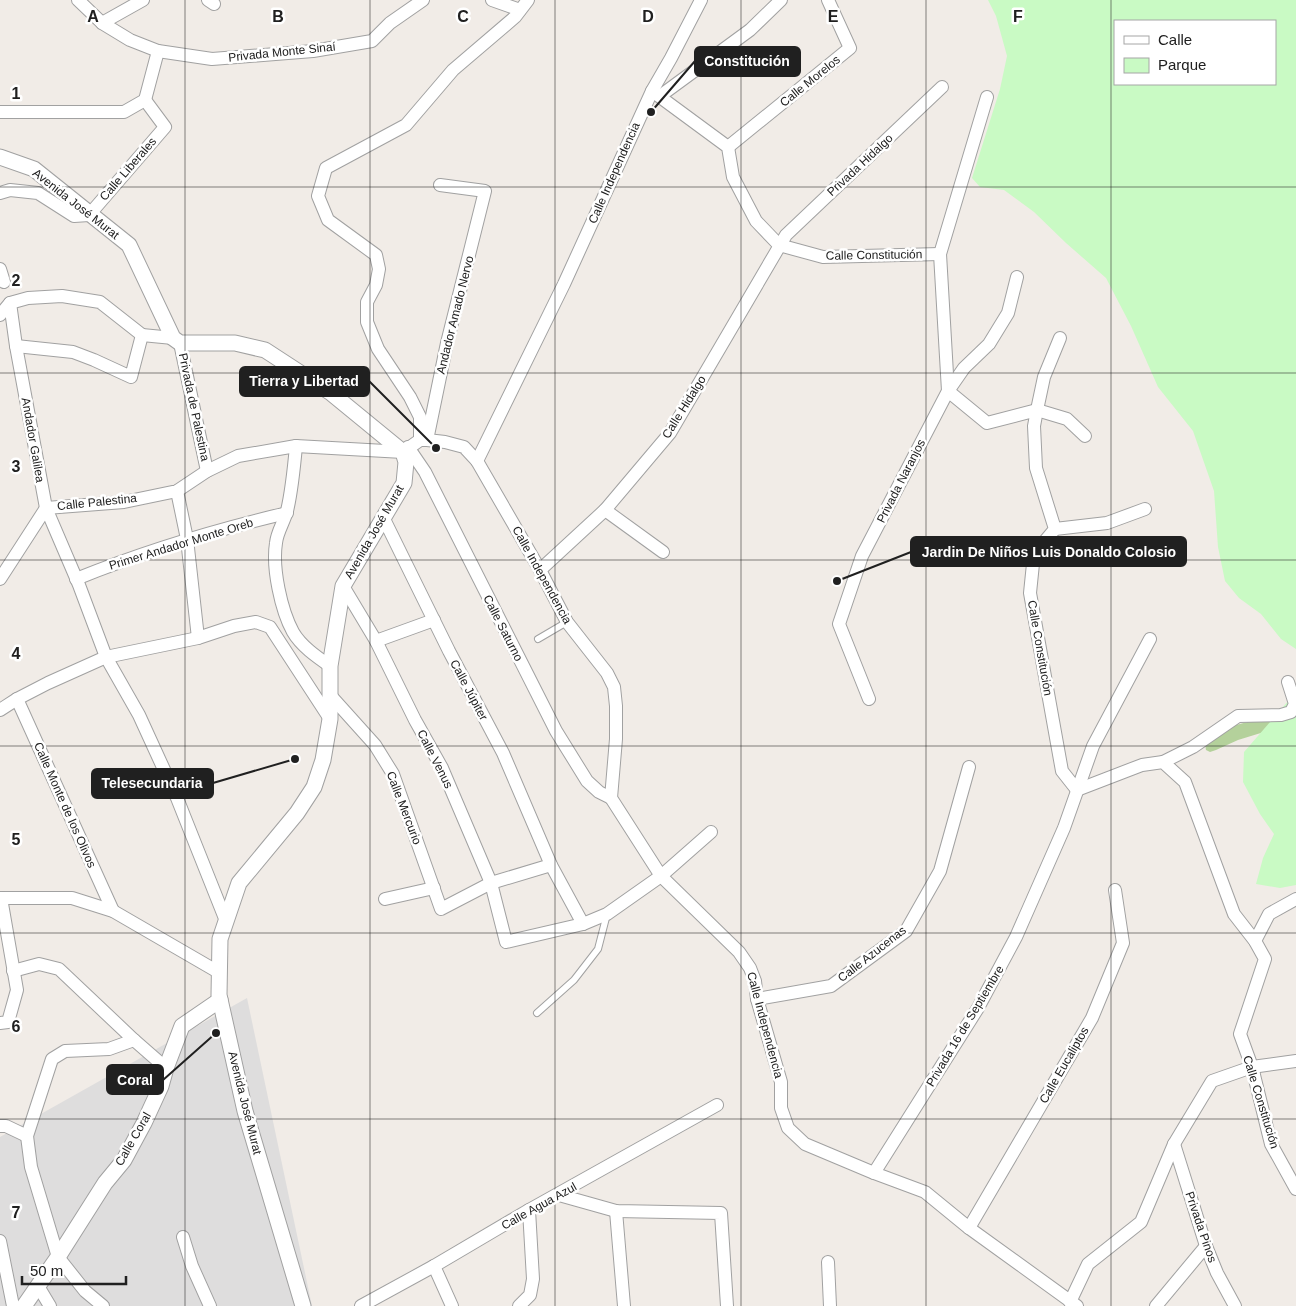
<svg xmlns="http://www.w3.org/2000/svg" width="1296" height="1306" viewBox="0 0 1296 1306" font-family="Helvetica,sans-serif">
	<rect width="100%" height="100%" fill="#f1ece7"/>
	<!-- residential -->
	<polygon fill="#dedddd" points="247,998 312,1306 0,1306 0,1137"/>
	<!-- forest -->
	<path fill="#b4d19b" d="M1288,715L1264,732L1238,740L1216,750L1210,752L1206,750C1200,726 1272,717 1288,715Z"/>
	<!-- park -->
	<g fill="#c9fac4" fill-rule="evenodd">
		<path d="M988,0H1296V649L1281,639L1261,614L1239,598L1225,581L1218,547L1214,491L1193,431L1158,387L1131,326L1106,278L1066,243L1034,212L1004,190L980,187L972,178L1000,89L1007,56L996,16ZM1275,21V84H1115V21Z"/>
		<polygon points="1296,692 1296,885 1280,888 1256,884 1263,858 1274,834 1260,814 1243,782 1244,752"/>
	</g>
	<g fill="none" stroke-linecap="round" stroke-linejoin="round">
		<defs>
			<g id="service">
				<polyline points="538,639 567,622"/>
				<polyline points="537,1013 574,980 598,949 607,914"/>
			</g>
			<g id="minor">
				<polyline points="208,0 214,4"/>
				<polyline points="492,0 520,10"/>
				<polyline points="102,23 143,0"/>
				<polyline points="158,51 212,59 313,51 372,41 390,23 423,0"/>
				<polyline points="652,91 728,147 733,177 756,221 779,245 823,257 940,254"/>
				<polyline points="660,96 750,30 781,0"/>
				<polyline points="987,97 940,254 948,391 987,423 1037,410 1034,426 1036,468 1055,529 1034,554 1030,593 1062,771 1077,790 1142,765 1163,762 1185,782 1234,914 1255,941 1265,959 1240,1034 1252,1067 1271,1144 1296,1189"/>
				<polyline points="0,112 124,112 145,100 158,51 130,40 102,23 78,0"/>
				<polyline points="728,147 850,48 828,0"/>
				<polyline points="0,193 10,190 38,193 74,216 89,215 165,127 145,100"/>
				<polyline points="0,269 4,282"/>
				<polyline points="10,303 16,346 46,508 79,585 106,657 139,715 177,798 226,921"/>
				<polyline points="0,315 10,303 28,298 62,296 100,302 142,335"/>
				<polyline points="142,335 173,338"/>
				<polyline points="1060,338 1044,377 1037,410 1067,419 1085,436"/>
				<polyline points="180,343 207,471"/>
				<polyline points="16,346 73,352 94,360 131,377 142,335"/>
				<polyline points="420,440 420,417 410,397 378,349 367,322 367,302 376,285 379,269 376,255 328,220 318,196 326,168 406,125 453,70 515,17 528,0"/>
				<polyline points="427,440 447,343 485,191 440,185"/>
				<path d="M296,446C294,468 292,490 287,511C284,522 277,532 276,543C272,568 281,610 293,632C301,646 317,657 330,666"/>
				<polyline points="408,447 425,472 556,731 587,781 599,792 611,798"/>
				<polyline points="477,461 564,284 652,91 671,58 701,0"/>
				<polyline points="177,491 187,539 198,638"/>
				<polyline points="605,510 663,552"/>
				<polyline points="383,517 449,651 503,753 551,865 583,924"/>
				<polyline points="1055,529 1107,523 1145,509"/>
				<polyline points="540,570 605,510 670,433 786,235 942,87"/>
				<polyline points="0,579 46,508 124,502 177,491 207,471 238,456 296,446 403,452 420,440 427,440 445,442 464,447 477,461 540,570 567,622 607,673 614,687 616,706 616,739 611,798 661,876 739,952 750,968 755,981 757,999 781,1082 781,1108 788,1128 805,1144 874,1173 925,1192 969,1228 1077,1306"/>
				<path d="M76,579C145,551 215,530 287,513"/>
				<polyline points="343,586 376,641 415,720 442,768 491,883 506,942 583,924 607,914 661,876 711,832"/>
				<polyline points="376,641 434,620"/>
				<polyline points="330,695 375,745 393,774 441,909 491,883 551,865"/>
				<polyline points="17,699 113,911"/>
				<polyline points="869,699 839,624 862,556 948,391 964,368 989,344 1008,313 1017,277"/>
				<polyline points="0,710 17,699 48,683 106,657 198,638 234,626 256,622 270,627 330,719"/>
				<polyline points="1163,762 1193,747 1238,716 1281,715 1291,712 1295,704 1288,682"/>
				<polyline points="0,898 72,898 113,911 220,973"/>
				<polyline points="385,899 434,888"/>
				<polyline points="1255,941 1269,914 1296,899"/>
				<polyline points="13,971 39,964 59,969 134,1040 166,1068"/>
				<polyline points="757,999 831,986 906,931 940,871 969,767"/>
				<polyline points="0,1023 8,1022 17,990 1,898"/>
				<polyline points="0,1126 6,1126 27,1136"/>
				<polyline points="1174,1144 1206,1246 1217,1273 1235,1306"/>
				<polyline points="874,1173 978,1008 1016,937 1064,828 1093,746 1150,639"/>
				<polyline points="559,1195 616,1211 721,1213 727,1306"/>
				<polyline points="616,1211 624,1306"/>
				<polyline points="969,1228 1092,1018 1123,943 1115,890"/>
				<polyline points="183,1237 192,1266 210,1306"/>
				<polyline points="0,1241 13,1306"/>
				<polyline points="828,1262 830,1306"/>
				<polyline points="434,1266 452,1306"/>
				<polyline points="38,1286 50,1306"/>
				<polyline points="1070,1302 1088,1264 1141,1222 1174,1144 1212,1081 1252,1067 1296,1061"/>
				<polyline points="103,1306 85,1291 58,1257 31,1167 27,1136 52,1059 65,1051 109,1049 134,1040"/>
				<polyline points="361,1306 434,1266 529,1210 717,1105"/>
				<polyline points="519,1306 530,1295 533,1279 529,1210"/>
				<polyline points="1156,1306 1206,1246"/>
			</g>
			<g id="tertiary">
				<polyline points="0,157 34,169 129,245 173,338 180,343 235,343 265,350 331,393 403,452 406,462 404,483 343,586 330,666 330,719 323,760 314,787 297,813 239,883 220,939 219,995 245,1111 303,1306"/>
				<polyline points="24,1306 58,1257 105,1183 124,1160 144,1123 161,1086 166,1068 182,1026 220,1000"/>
			</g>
		</defs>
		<!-- service casing -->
		<use href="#service" stroke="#a1a1a1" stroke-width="8"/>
		<!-- minor casing -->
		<use href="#minor" stroke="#a1a1a1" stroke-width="14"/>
		<!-- tertiary casing -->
		<use href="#tertiary" stroke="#a1a1a1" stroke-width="17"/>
		<!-- service -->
		<use href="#service" stroke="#fff" stroke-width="6"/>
		<!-- minor -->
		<use href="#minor" stroke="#fff" stroke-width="12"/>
		<!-- tertiary -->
		<use href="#tertiary" stroke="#fff" stroke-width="15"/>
	</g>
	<!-- grid -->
	<path fill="none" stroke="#202020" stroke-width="1" stroke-opacity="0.55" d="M185,0V1306M370,0V1306M555,0V1306M741,0V1306M926,0V1306M1111,0V1306M0,187H1296M0,373H1296M0,560H1296M0,746H1296M0,933H1296M0,1119H1296"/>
	<g text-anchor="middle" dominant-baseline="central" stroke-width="5" stroke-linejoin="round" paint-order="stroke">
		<!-- street labels -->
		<g font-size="12" fill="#202020" stroke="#fff">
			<text transform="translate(282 52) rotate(-6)">Privada Monte Sinaí</text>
			<text transform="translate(810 81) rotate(-39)">Calle Morelos</text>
			<text transform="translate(860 165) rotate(-43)">Privada Hidalgo</text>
			<text transform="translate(128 169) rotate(-49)">Calle Liberales</text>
			<text transform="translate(614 173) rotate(-66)">Calle Independencia</text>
			<text transform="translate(76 204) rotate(38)">Avenida José Murat</text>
			<text transform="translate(874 255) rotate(-1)">Calle Constitución</text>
			<text transform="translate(455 315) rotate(-76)">Andador Amado Nervo</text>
			<text transform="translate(194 407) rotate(78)">Privada de Palestina</text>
			<text transform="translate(684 407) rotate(-58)">Calle Hidalgo</text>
			<text transform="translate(33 440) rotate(80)">Andador Galilea</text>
			<text transform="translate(901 481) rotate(-63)">Privada Naranjos</text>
			<text transform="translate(97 502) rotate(-6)">Calle Palestina</text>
			<text transform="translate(374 532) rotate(-60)">Avenida José Murat</text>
			<text transform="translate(181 544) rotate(-17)">Primer Andador Monte Oreb</text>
			<text transform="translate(542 575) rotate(61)">Calle Independencia</text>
			<text transform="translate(503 628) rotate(63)">Calle Saturno</text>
			<text transform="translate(1040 648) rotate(80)">Calle Constitución</text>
			<text transform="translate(469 690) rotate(62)">Calle Júpiter</text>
			<text transform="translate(435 759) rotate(63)">Calle Venus</text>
			<text transform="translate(65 805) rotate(66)">Calle Monte de los Olivos</text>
			<text transform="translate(404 808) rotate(69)">Calle Mercurio</text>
			<text transform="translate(872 954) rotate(-38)">Calle Azucenas</text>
			<text transform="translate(765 1025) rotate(75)">Calle Independencia</text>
			<text transform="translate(965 1026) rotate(-59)">Privada 16 de Septiembre</text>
			<text transform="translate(1064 1065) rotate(-60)">Calle Eucaliptos</text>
			<text transform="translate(1261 1102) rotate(73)">Calle Constitución</text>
			<text transform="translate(245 1103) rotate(76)">Avenida José Murat</text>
			<text transform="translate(133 1139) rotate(-60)">Calle Coral</text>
			<text transform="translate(539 1206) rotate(-29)">Calle Agua Azul</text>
			<text transform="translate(1201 1227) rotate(71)">Privada Pinos</text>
		</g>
	</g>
	<g font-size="16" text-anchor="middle" font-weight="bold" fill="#202020" stroke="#fff" stroke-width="5" stroke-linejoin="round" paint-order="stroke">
		<text x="93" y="22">A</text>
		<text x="278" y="22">B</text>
		<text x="463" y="22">C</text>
		<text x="648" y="22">D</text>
		<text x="833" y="22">E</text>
		<text x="1018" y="22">F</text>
		<text x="16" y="99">1</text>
		<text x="16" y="286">2</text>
		<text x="16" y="472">3</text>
		<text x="16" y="659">4</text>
		<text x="16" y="845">5</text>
		<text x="16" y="1032">6</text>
		<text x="16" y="1218">7</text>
	</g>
	<!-- callouts -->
	<path fill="none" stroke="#202020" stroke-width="2" d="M651 112L695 61M436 448L369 381M837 581L911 552M295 759L213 783M216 1033L163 1080"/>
	<g fill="#202020" stroke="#fff" stroke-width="2">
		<circle cx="651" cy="112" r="5"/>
		<circle cx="436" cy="448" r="5"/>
		<circle cx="837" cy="581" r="5"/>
		<circle cx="295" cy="759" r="5"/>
		<circle cx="216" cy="1033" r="5"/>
	</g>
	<g fill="#202020" stroke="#202020" stroke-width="2">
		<rect x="695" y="47" width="105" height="29" rx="5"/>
		<rect x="240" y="367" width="129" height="29" rx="5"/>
		<rect x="911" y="537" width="275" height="29" rx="5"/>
		<rect x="92" y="769" width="121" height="29" rx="5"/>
		<rect x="107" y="1065" width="56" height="29" rx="5"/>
	</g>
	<g font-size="14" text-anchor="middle" font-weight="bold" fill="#fff">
		<text x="747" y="66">Constitución</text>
		<text x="304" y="386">Tierra y Libertad</text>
		<text x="1049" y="557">Jardin De Niños Luis Donaldo Colosio</text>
		<text x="152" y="788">Telesecundaria</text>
		<text x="135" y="1085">Coral</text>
	</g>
	<!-- legend -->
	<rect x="1114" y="20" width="162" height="65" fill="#ffffff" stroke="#a6a6a6"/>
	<rect x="1124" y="36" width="25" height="8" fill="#ffffff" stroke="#a6a6a6"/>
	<text x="1158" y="45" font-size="15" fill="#202020">Calle</text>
	<rect x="1124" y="58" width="25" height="15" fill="#c9fac4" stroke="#a6a6a6"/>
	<text x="1158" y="70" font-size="15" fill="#202020">Parque</text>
	<!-- scale -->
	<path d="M22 1276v8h104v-8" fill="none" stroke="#202020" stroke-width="2.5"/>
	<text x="30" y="1276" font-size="15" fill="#202020" stroke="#ffffff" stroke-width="4" paint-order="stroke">50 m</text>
</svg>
